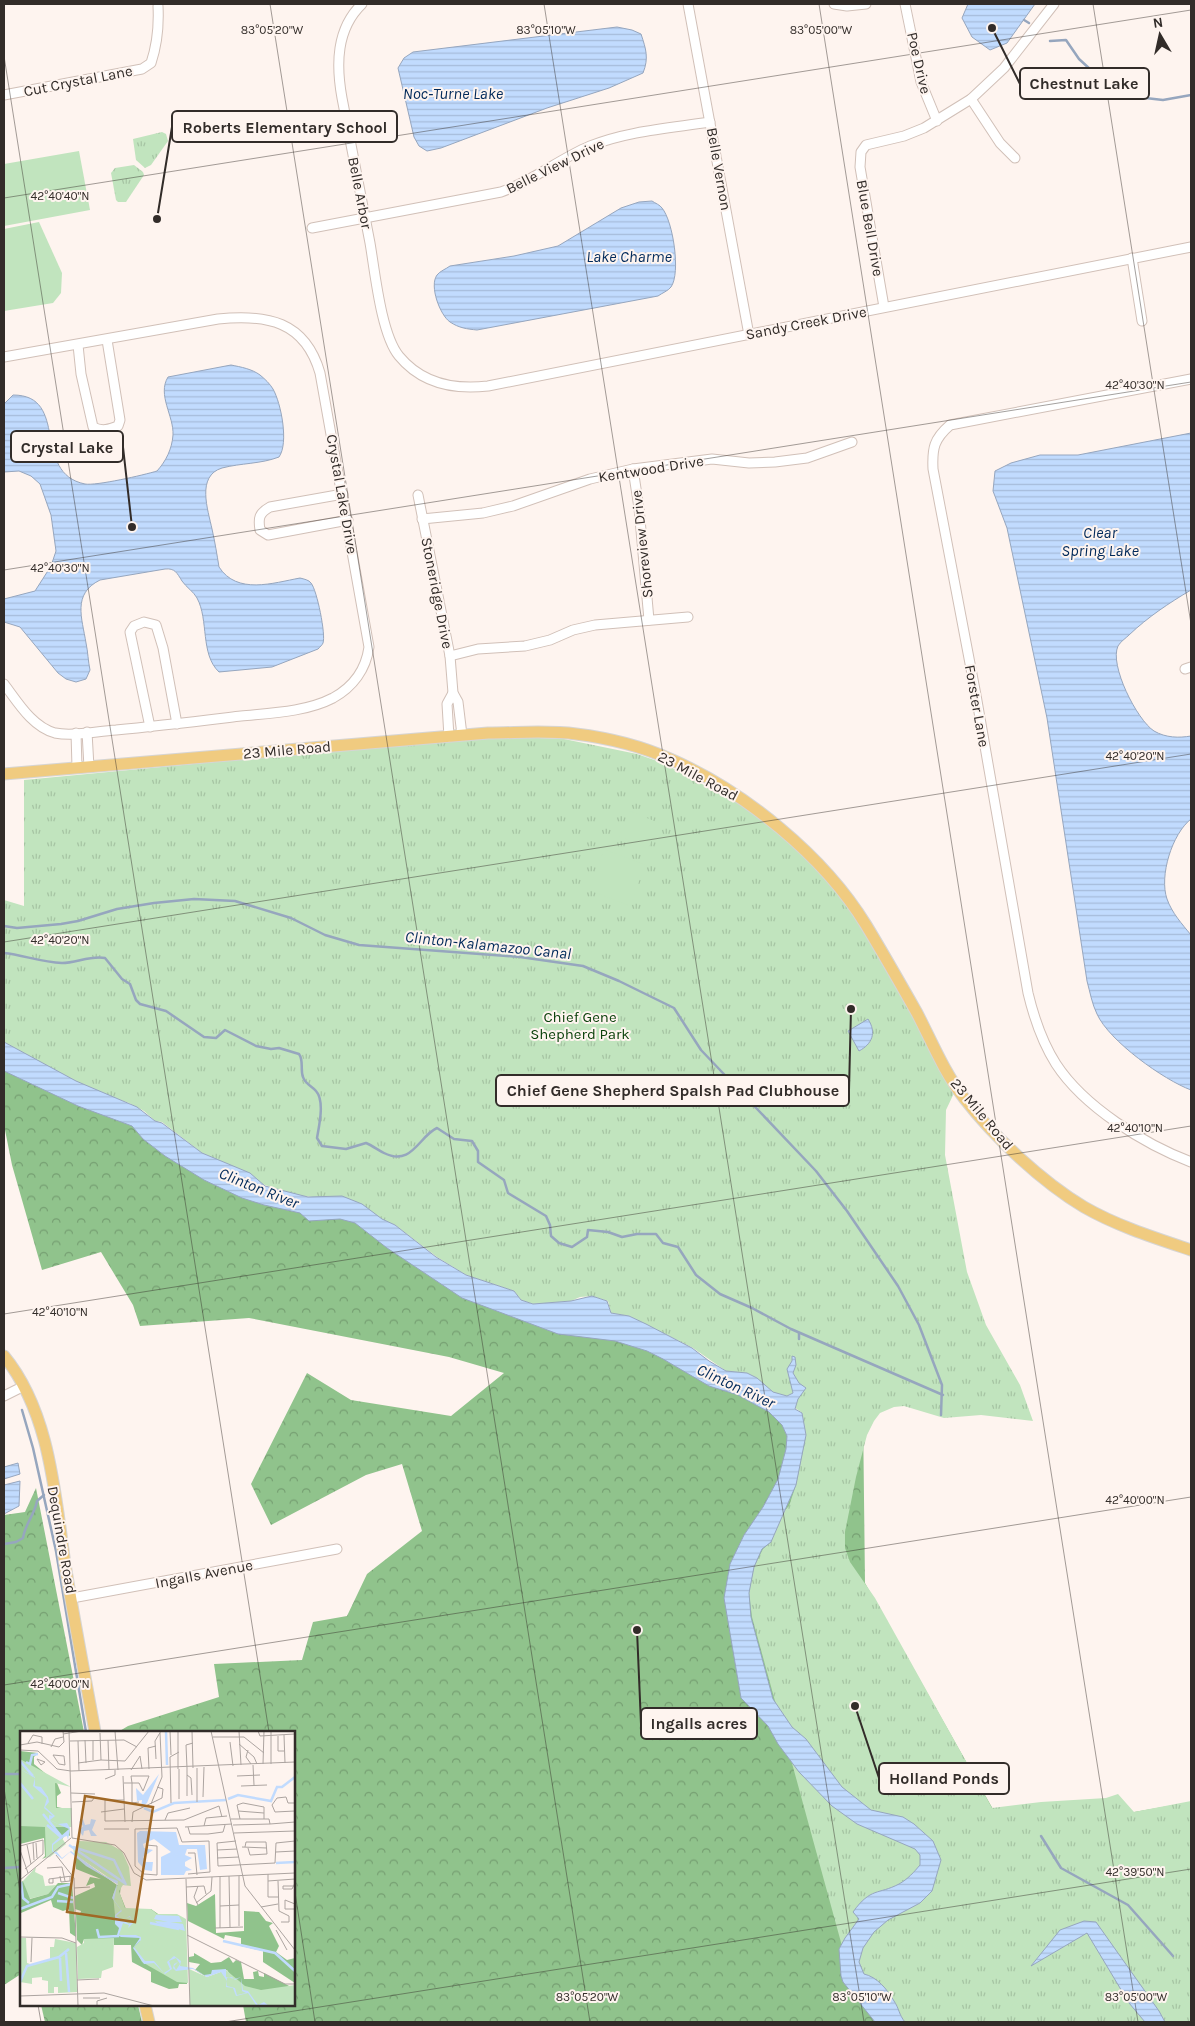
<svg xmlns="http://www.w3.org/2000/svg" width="1195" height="2026" viewBox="0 0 1195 2026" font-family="Karla,sans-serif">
	<defs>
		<pattern id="forest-crowns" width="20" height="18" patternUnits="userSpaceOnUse" patternTransform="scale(1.25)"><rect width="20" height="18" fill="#90c38c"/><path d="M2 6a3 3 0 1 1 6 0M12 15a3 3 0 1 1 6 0" fill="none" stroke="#769f72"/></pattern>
		<pattern id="park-tufts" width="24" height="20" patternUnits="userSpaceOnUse" patternTransform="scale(1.25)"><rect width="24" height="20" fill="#c1e4be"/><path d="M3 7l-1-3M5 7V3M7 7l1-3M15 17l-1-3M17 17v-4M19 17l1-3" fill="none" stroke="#a6c4a3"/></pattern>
		<pattern id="water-rules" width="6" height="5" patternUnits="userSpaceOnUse" patternTransform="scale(1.25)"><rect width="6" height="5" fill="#c1dbfe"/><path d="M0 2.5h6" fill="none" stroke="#a6bcda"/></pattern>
	</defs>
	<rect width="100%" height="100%" fill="#fef4ef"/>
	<!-- forest -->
	<g fill="url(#forest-crowns)">
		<polygon points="4,1052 287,1202 343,1211 513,1308 639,1333 764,1399 799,1440 863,1412 865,1583 1002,1825 1134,1812 1191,1802 1191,2022 246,2022 243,2005 294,2005 294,1732 118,1732 128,1726 219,1697 214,1664 302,1660 313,1622 347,1616 367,1574 422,1531 402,1464 366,1475 271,1525 251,1484 307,1373 351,1400 451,1416 504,1373 449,1357 249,1318 140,1326 133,1305 101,1252 42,1270 12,1165 4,1125"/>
		<polygon points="36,1488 84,1732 21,1732 21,1974 4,1985 4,1515 25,1512"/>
		<polygon points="41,2005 138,2005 142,2022 45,2022"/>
	</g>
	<!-- park -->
	<g fill="url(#park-tufts)">
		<polygon points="162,132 166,134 168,141 151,165 145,168 136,160 133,139"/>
		<polygon points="134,165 143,172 144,175 126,202 118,202 116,200 111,173 115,168"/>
		<polygon points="488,736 564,739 637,754 663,763 752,811 778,831 825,877 862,925 955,1091 946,1110 945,1155 967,1272 986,1325 1020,1385 1033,1421 981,1415 944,1418 904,1406 894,1407 880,1413 874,1421 867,1435 856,1477 845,1532 845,1548 850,1562 875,1598 992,1808 1041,1802 1106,1798 1118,1794 1134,1812 1191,1801 1191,2022 894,2022 842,1946 752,1617 749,1593 754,1567 763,1549 771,1542 783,1512 789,1506 796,1485 806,1436 801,1412 772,1392 757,1378 747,1373 726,1371 693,1348 629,1316 611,1313 608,1301 592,1296 580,1297 571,1301 533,1304 521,1300 514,1291 466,1275 437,1257 395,1225 382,1220 361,1204 343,1197 313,1197 295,1195 262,1184 250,1174 202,1153 162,1122 155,1121 144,1111 129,1103 100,1093 52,1070 4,1042 4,900 24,906 24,780"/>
	</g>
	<!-- garden -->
	<g fill="#c1e4be">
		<polygon points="79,151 90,210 4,226 4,164"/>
		<polygon points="39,222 62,273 61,293 53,303 4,311 4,229"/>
		<polygon points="630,811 659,823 648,849 619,836"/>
		<polygon points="604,849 645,865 630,906 589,890"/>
	</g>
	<!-- water -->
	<g fill="url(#water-rules)" stroke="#96a6be">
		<polygon points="968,4 1035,4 1007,43 990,50 972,37 962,18"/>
		<path d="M617,27L632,30L641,34C646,49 649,58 643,73L609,88L547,108L441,148L427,151L419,146L414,137L398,68L404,58L413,52Z"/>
		<path d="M652,201C655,203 660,205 662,208C673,221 681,273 671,287C668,291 662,293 658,296L477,330C467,329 459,328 450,322C440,315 429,286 437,275C440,271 446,269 450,266L514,256L558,246L621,208L639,202Z"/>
		<path d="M231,365C241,367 252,369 260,375C265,379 270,384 273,389C281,403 289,443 279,457C261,464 241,463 222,468C196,476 208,510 212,529C215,542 217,555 219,567C237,595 273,583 300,578C304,579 309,580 311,583C317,590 326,635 323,643C323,644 319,648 318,649L272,667L219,672C200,654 209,620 197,598C194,592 186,587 182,581C177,573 175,568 165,569L100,580C72,594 82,618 86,643C88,652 88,661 90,670L86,679L76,682L66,679L58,673L20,627L4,622V599L35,591L51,566L56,551L51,515L40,484L31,476L19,471L4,472V404L13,395C70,395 31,473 85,484C96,486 144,475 157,471C166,461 172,449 173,435C174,416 157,395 168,377Z"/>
		<path d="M1191,433V590C1169,603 1148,617 1129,635C1126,638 1120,642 1118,646C1109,665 1137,720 1154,731C1166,738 1179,738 1191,736V819C1172,834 1159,876 1167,899C1172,913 1182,924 1191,935V1090C1164,1080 1109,1041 1097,1014C1092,1004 1090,992 1087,981L1047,718L1007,528L993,491L995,471L1011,463L1040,455H1078Z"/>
		<path d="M868,1019C877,1033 872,1044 859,1051L848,1031Z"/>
		<path d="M4,1042L76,1081L137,1107L155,1121L162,1123L202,1153L250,1173L265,1186L308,1197L342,1196L362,1204L382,1219L395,1225L436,1257L466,1275L514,1291L521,1300L533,1304L571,1301L592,1296L607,1301L611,1313L629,1316L646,1324L692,1348L709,1361L726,1371L747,1373L757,1378L773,1392L787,1396L793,1393L787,1369L792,1361V1356L795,1357L796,1365L793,1373L799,1383L806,1388L798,1399L795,1409L802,1413L806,1435L796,1485L771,1542L762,1549L754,1567L749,1593L751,1617L773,1699L792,1727L806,1739L842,1787L871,1810L903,1817L914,1824L933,1841L941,1860L932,1891L920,1903L888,1920L874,1932L863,1948L859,1962L864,1974C877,1977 887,1989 894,2001C899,2008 899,2015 905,2022H875L843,1982L841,1976L839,1949L845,1938L859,1919L853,1912C871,1887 878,1895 899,1884C908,1879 914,1872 920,1865V1855L915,1849L857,1824L832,1806L799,1772L778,1744L768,1726L741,1698L724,1598L730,1564L744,1535L763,1507L778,1479L786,1449L787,1436L782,1425L769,1412L754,1404L738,1395L709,1386L663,1359L647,1351L615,1341L558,1334L462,1298L387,1248L355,1223L340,1219L309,1221L300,1213L264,1205L242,1198L204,1180L165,1156L143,1139L132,1126L78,1106L4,1071Z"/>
		<polygon points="18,1463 20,1474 4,1479 4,1467"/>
		<polygon points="20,1481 19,1506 4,1514 4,1485"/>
		<polygon points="1084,1921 1096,1922 1159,2011 1165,2022 1145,2022 1129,2003 1087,1933 1031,1966 1060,1930"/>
	</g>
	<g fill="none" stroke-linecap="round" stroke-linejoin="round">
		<!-- stream -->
		<g stroke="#96a6be" stroke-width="2.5">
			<polyline points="1024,20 1029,23"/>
			<polyline points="1050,41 1066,40 1079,59 1103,81 1128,96 1163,100 1191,95"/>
			<polyline points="4,926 17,928 61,924 78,921 117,909 154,903 194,899 235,901 291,918 325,935 359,945 520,957 583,966 619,981 674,1008 701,1050 816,1171 847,1211 898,1286 919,1325 942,1385 941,1415"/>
			<path d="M4,953C23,955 41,962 62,963C76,963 91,955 105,958L122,979L130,984L136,1000L140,1004L166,1011L204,1037L216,1038L225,1030L256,1046L271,1049L279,1048L299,1054C304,1061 300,1069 303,1077C305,1084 312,1086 316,1091C325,1101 319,1126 317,1138L322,1146L346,1149L366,1143C373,1146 378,1150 384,1153C412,1167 419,1136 437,1128L454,1139L472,1141L478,1151V1162L504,1180L508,1193L546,1216L550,1225L551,1236L559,1243L572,1247L587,1237L588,1230L608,1232L622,1237L637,1234H656L663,1243L678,1247L696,1275L720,1294L752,1308L791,1329L943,1395"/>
			<polyline points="799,1333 799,1339"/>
			<polyline points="22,1410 33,1448 56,1551 86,1732"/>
			<path d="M4,1544L16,1542L23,1538C25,1524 35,1514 37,1501L44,1495"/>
			<polyline points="4,1774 21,1774"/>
			<polyline points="1041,1836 1061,1868 1128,1905 1173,1956"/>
			<polyline points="4,1868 21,1867"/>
		</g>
		<defs>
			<g id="minor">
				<path d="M362,4C336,29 336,65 342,98C351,146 361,195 370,243C375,272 381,334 399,356C422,384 454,390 488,386L1191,247"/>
				<polyline points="688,4 749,335"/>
				<polyline points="834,4 847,6 866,4"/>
				<polyline points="905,4 921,82 937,121"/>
				<path d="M4,95L142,69L151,63C157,45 159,25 158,6"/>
				<polyline points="971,99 1000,143 1015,158"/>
				<path d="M312,228L501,192C533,181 559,159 590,146C627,131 671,128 710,122"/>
				<polyline points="1132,258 1142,321"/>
				<polyline points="884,307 860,167 861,152 866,145 904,136 924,128 971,99 1004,68 1054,4"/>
				<path d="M78,345L81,374L93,427C102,432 110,429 118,426L120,420L107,340"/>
				<path d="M4,357L218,319C267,314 305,321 320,373L369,647C366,669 353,687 333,698C306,712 271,713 241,716C199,721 158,726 116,730C97,731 74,737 55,733C32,727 17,701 4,684"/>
				<path d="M1191,379L950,425C934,439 932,448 933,469L976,695L1028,993C1034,1018 1042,1042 1056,1064C1084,1107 1144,1144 1191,1162"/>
				<polyline points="633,469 639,508 649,620"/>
				<path d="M343,494L270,507C259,513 258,518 260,530L268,535L348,520"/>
				<polyline points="418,495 450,656 453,693 458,702 462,735"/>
				<polyline points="422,519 483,513 513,506 590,479 633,469 712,459 749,463 775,462 807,458 852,442"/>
				<polyline points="450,656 478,649 525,646 550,640 573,630 595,625 688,617"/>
				<polyline points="1185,669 1191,667"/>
				<polyline points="150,727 130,632 134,626 144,622 156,625 163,648 177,724"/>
				<polyline points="87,732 89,767"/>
				<polyline points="76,733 77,767"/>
				<polyline points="449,737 447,704 453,693"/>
				<polyline points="4,1396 24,1386"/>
				<polyline points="72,1598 337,1549"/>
			</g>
			<g id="major">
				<path d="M4,774L488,733C517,733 547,730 576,734C608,738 641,746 670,759C744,791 824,856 866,925C883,953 900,983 917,1013C932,1042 944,1072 964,1098C994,1137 1042,1182 1084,1207C1117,1226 1155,1238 1191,1250"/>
				<path d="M4,1356C50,1412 55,1495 65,1564C74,1620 85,1676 95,1732"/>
				<polyline points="145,2005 149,2022"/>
			</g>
		</defs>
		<!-- minor casing -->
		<use href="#minor" stroke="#d1c0b8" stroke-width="11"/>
		<!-- major casing -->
		<use href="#major" stroke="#d6d5d4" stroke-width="13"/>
		<!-- minor -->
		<use href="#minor" stroke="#fff" stroke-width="9"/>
		<!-- major -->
		<use href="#major" stroke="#f0cb80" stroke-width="11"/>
	</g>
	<!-- ticks -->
	<path fill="none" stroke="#322c29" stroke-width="1" stroke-opacity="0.45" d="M270,4L590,2022M544,4L864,2022M819,4L1138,2022M1093,4L1191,624M4,56L269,1732M4,198L1191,10M4,570L1191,382M4,942L1191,754M4,1314L1191,1126M4,1685L1191,1497M4,1788L21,1898M294,1886L315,2022M38,2005L41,2022M225,2022L1191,1869"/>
	<g text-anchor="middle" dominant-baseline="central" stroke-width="4" stroke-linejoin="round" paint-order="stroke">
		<!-- street labels -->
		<g font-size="15" fill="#322c29" stroke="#fef4ef">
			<text transform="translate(919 63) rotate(77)">Poe Drive</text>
			<text transform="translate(78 81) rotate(-11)">Cut Crystal Lane</text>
			<text transform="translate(555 166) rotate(-26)">Belle View Drive</text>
			<text transform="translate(719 169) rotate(80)">Belle Vernon</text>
			<text transform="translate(360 193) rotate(79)">Belle Arbor</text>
			<text transform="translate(870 228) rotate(80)">Blue Bell Drive</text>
			<text transform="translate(806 323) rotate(-11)">Sandy Creek Drive</text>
			<text transform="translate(651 469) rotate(-9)">Kentwood Drive</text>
			<text transform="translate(342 494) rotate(80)">Crystal Lake Drive</text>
			<text transform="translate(642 544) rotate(-96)">Shoreview Drive</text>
			<text transform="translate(437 593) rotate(79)">Stoneridge Drive</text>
			<text transform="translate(977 706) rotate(80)">Forster Lane</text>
			<text transform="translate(287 750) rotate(-5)">23 Mile Road</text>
			<text transform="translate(698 776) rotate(28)">23 Mile Road</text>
			<text transform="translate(982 1114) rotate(50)">23 Mile Road</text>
			<text transform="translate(62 1540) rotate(80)">Dequindre Road</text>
			<text transform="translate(204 1574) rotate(-11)">Ingalls Avenue</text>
		</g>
		<!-- park labels -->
		<g font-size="15" fill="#0c420c" stroke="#fef4ef">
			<text x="580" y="1017">Chief Gene<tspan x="580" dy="17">Shepherd Park</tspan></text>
		</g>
		<!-- water labels -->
		<g font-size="16" font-style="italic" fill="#01295a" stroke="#fef4ef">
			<text x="453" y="93">Noc-Turne Lake</text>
			<text x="629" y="256">Lake Charme</text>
			<text x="1100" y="532">Clear<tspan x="1100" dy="18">Spring Lake</tspan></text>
			<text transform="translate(488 945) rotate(6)">Clinton-Kalamazoo Canal</text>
			<text transform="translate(259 1188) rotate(22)">Clinton River</text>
			<text transform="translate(736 1386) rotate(25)">Clinton River</text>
		</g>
	</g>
	<!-- overview -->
	<g transform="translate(20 1731)">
		<rect width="275" height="275" fill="#fef4ef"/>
		<path d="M16,136L15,141L23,145L25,155L36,154L28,163L9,168L3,150ZM0,207H6L7,232L13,234L30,229V216H34L35,208L56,212L57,261L38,262V256H34V262H28V250L22,249V246L12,247V253L0,251Z" fill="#c1e4be"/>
		<path d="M0,20L18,22L14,26V33L37,52L41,62L37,65V76L47,78L50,105L46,103L29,125L22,128L25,125L24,107L0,113ZM55,124L97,154L101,153L100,163L106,178H131L165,202L167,253H159L158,257L149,258L131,251V241L112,231L111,214H94V208H64L62,214L57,209L56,183H60L61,180L55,178V165L75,156L74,152L66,155L70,146L81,148L56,138ZM3,150L10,168L28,163L38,152H52L56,206L50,202L49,178L43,180L33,176L31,169L1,182L0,200V152ZM195,163L196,202L224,200V180L239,181L246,190L253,192L249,195L259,215L256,221L267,229L275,227V252L243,231V220L221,215V207L205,204L204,208L168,190L167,172L176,175ZM174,222L191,232L201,231L209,226L213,232L216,229L221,231L224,248H234L233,241L238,240L239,245L244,246V242L275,258L222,262L207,239L185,245L175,239L180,233L169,231V226L174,225Z" fill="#90c38c"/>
		<path d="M0,28L51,56L35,52L36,77H52V96H34L46,113L30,126L26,127L25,96L0,95ZM59,110L86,111L102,120L109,136L111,155L103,154L99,160L105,177L131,178L137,183H157L166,188L168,252L157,251L122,231L114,216L120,210L119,205L99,204L101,192L95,184L93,164L98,153L54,123L53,115L58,117ZM169,238L187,246L206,239L225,255L241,259L275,254V275H170Z" fill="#c1e4be"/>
		<path d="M94,207L93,236L82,240L81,247L58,248L57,216L64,212V208Z" fill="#c1e4be"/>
		<path d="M0,38L15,46V55L21,56L28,66L29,71L25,76L35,85L30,89L38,93L47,92L50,97L48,109L47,105L44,106L33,114V120L37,121L42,127L51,120L83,144L98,150L94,169L102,180L96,185L109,193L112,191L110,186L106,187L110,185L113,192L108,197L109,194L103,192L99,204H116L121,206V209L114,216L125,230H134L144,242L150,238L147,231L154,225L161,230L160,235L173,237L184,244L191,243L192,239L206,238V246L215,248L221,246L223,259L228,260L238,274L244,271L249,275L236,274L228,262L216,265L213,257L206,256L207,250L201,241L187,246L173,238L156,240L153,237L154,233L158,231L154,235L156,239L160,233L156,227L149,230L152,238L145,243L134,232L124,233L113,217L120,207L101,206L97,204L99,197L95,193V184L101,179L92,167L97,153L66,135L50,121L42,128L32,120V113L49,98L29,89V84L33,85L24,77L27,67L13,55L15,47ZM212,246L215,249L221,246L222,260L226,262L217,264L215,257L207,255V247ZM139,43L127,72L121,77L122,69L117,70L116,57L123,64ZM63,88L65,94L70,93L71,88L76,89L72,99L77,105H71L69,99L64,100L63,105L59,100L63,95L59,91ZM120,100L156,101L159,114H185L187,138L180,139L177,118H167L165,124L172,127L165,131V135L172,139L166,140L164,144H141V126L151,121L134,108L123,113L124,117L133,119L123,126L126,131H133L132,140L125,139L118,131L117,102ZM136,184L159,185L162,191H150L163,193L165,200L137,192L135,190L148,191L134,188Z" fill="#c1dbfe" fill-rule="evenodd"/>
		<path fill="none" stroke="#c1dbfe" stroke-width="2.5" d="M146,0L147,34M0,30L13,45M6,31L10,33L12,24L18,23M0,52L13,68M208,68L218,64L251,70L257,56H262L275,46M124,77L133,81L154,72L206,69M23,83L42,106M27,94L42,107M49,114L106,153M53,116L94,129L106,154M256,132L275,131M1,151L3,167L9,172M38,162L53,167M37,170L53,171M0,178L32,166L38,156L52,153M130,192L159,198M77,198L79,206L99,205M203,210L255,222L275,240M46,222L49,261M40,227L41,250M0,251L7,235L39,226L49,218"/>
		<path fill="none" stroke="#aca4a0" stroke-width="1" d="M49,0L52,107M62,0H83M84,0H101M95,0L98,39M150,0L151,24M172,0L173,37M191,0L225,155L275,219M219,0L221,34M238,0L240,5L275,3M251,0V33M80,2L81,29M43,3L62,0M264,4L265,32M258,5V20H264M193,6H224L244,22M65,9L66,32M73,9V29M88,9L89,39M50,10L104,9L117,16M58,10L59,40M210,11L213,35M8,12L13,4L22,6V13M219,13L234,26L237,33M0,14L17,11L39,16L44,11L43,0M31,16L35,8L43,6M0,19L18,20L37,38L51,40M228,19L226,26L231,33M33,24L44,25L45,34L39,33ZM136,28L135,10L141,0M25,31L21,34L17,28L25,31M58,32L81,29L105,30L129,0M243,33L244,0M233,34L234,54M167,37L166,14L173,12M177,37V71M129,38L128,17L136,15M158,38V0M159,38V68M111,39L120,25L122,38M51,40L275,31M167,44L171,47L172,64M103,45L105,91M217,45L240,44M85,48L95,44V39M104,52H119L123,60L129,45H111L112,52V72L119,71M221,55L247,54M51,62L75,63M167,65V37M183,66L184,36M104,69H85V90L164,89L199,75L202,86M52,71L72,70L74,67M151,72L150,26L159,21M275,72H268L266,66L257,67L252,74L255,81L275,80M131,73L142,46L140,2M218,80L244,82M81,81L104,78M211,88H249L250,93M220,88L217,74L223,72L244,76V88M145,89L148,82L170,77M112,91L113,81L142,67L143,58L137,56M250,93L275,91M213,94L250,93M184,95L186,87L207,85M165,96L212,93M168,96L170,103H188L203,101L205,94M84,98H109M214,102L275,100M52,107L95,114L104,122L114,142L126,149L275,142M216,110L197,112L198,135L255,132L256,112L275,110M13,112L14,129M16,112L17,127M7,114L11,133M126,114L137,115V144M0,115L23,109V123L5,138M222,116L247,117M225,116L226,111H246L247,123L230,124L228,117M0,119L8,142M197,119L217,118M256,121L275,120M168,122H175L177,144M36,124L54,147L58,275M197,127L219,126M27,137L42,136L45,150M248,143V166H258M137,144L124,143L115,135V98L157,97L162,111L189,110L190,141L168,143M40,145L41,151L50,150V145M209,145L210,196M219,145V195M200,146V197M33,148V152H29V148L52,145M166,148L170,275M0,149L51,107M248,150L275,148M258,150L259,180L269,185V191H261M273,155H263V158H272L275,152M166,156L184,155L186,163M54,157L70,156M176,172L191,160L192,146M275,173L265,169V178H275M178,174L174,166L178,155M200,175L219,174M241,176L258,173M195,197L223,196M256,199L267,219M167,204L265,253H275M0,206L42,207L56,212M11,231L12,207M57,249L79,248M0,265L84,262L134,275M63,267H80M77,275V270L87,267"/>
		<path fill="#a06825" fill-opacity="0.15" stroke="#a06825" stroke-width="2.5" d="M65,65L133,76L115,191L47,181Z"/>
		<rect width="275" height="275" fill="none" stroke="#322c29" stroke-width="2.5"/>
	</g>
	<g font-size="12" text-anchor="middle" fill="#322c29" stroke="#fef4ef" stroke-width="4" stroke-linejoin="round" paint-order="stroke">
		<text x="272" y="34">83°05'20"W</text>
		<text x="546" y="34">83°05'10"W</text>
		<text x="821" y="34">83°05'00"W</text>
		<text x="60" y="200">42°40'40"N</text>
		<text x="1135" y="389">42°40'30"N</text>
		<text x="60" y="572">42°40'30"N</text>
		<text x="1135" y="760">42°40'20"N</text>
		<text x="60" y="944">42°40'20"N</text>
		<text x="1135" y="1132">42°40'10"N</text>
		<text x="60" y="1316">42°40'10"N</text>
		<text x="1135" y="1504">42°40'00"N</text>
		<text x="60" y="1688">42°40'00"N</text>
		<text x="1135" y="1876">42°39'50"N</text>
		<text x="587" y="2001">83°05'20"W</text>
		<text x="862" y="2001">83°05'10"W</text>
		<text x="1136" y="2001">83°05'00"W</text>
	</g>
	<!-- callouts -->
	<path fill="none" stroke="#322c29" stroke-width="2" d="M992 28L1020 84M157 219L172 127M132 527L123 447M851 1009L849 1090M637 1630L641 1724M855 1706L879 1778"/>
	<g fill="#322c29" stroke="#fef4ef" stroke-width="2">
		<circle cx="992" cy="28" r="5"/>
		<circle cx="157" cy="219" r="5"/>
		<circle cx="132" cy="527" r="5"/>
		<circle cx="851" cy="1009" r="5"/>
		<circle cx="637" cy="1630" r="5"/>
		<circle cx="855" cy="1706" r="5"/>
	</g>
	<g fill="#fef4ef" stroke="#322c29" stroke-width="2">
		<rect x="1020" y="68" width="129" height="31" rx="5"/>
		<rect x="172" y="111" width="225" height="31" rx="5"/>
		<rect x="11" y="431" width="112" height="31" rx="5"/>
		<rect x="496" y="1075" width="353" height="31" rx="5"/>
		<rect x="641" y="1708" width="116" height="31" rx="5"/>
		<rect x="879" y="1763" width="130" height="31" rx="5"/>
	</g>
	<g font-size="16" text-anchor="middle" font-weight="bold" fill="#322c29">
		<text x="1084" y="89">Chestnut Lake</text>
		<text x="285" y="133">Roberts Elementary School</text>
		<text x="67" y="453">Crystal Lake</text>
		<text x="673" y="1096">Chief Gene Shepherd Spalsh Pad Clubhouse</text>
		<text x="699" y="1729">Ingalls acres</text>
		<text x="944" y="1784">Holland Ponds</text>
	</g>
	<!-- border -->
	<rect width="1195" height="2026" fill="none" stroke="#322c29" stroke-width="10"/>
	<!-- north arrow -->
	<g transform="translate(1160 35) rotate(351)" stroke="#fef4ef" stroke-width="4" paint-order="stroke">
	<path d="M0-4L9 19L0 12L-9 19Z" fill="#322c29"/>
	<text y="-8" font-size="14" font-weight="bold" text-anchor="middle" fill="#322c29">N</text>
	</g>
</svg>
